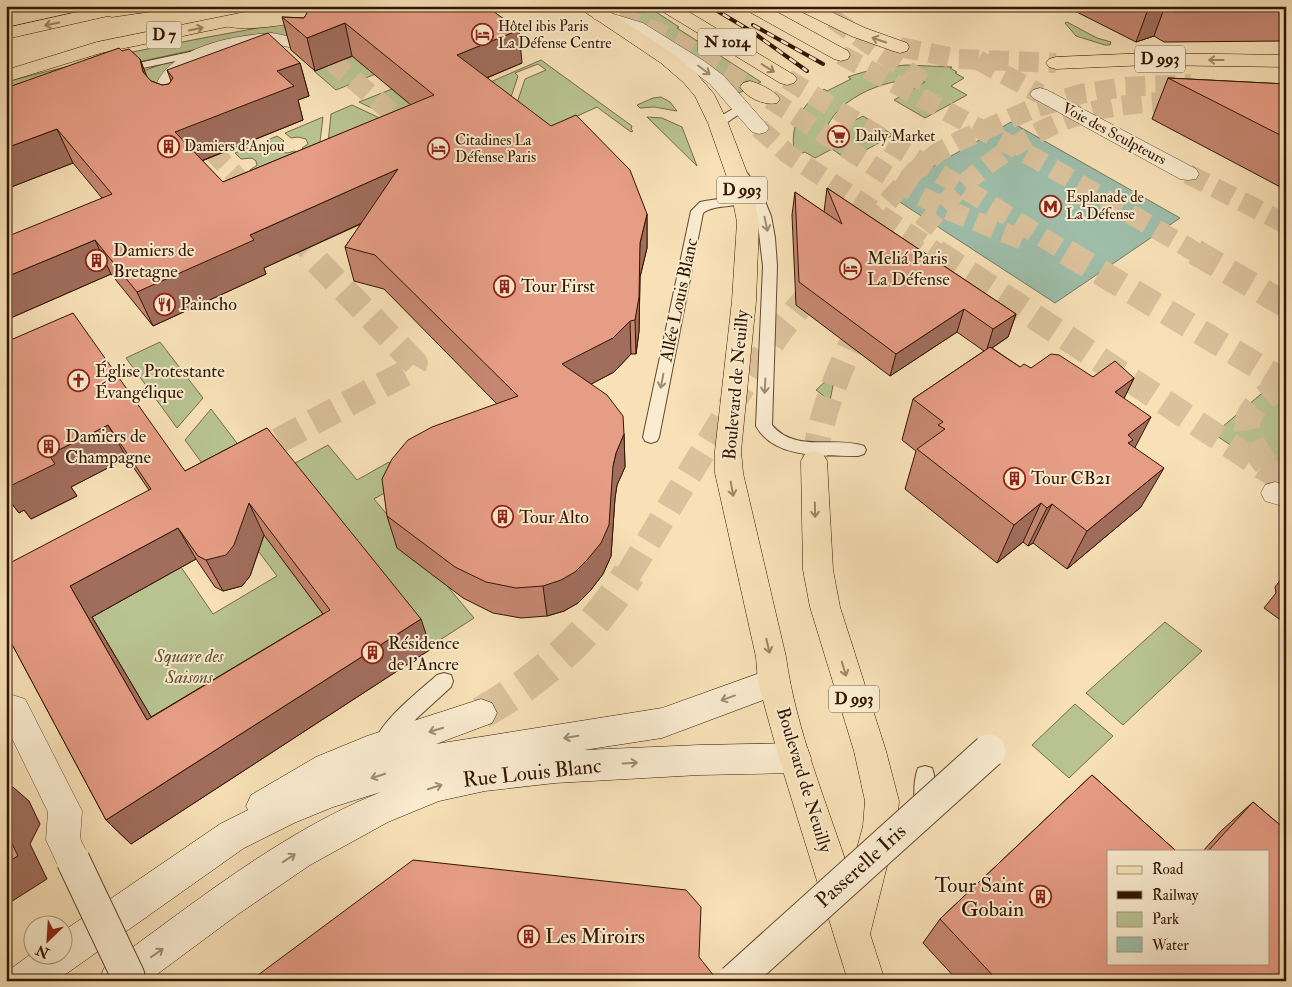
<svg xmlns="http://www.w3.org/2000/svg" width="1292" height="987" viewBox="0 0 1292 987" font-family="'IM FELL Double Pica',serif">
	<rect width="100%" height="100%" fill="#f8e1b7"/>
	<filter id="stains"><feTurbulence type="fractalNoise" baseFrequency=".004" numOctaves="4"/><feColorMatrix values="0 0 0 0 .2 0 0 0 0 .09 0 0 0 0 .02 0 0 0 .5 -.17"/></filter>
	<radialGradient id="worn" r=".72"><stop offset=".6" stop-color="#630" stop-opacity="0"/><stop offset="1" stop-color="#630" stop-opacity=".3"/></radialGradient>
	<!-- green -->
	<g fill="#b9c392" stroke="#766c49">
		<polygon points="611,6 647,6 679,27 677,28 761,82 739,93 720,76"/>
		<path d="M332,15L297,37L257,36L6,91V82C114,53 222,34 332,15Z"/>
		<polygon points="1067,22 1097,38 1111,42 1110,45 1105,45 1076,36 1065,23"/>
		<polygon points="356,55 378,73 336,90 314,71"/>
		<polygon points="181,60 159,88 6,122 162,64"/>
		<polygon points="541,60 632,126 631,129 633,131 631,132 597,107 545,131 516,106 525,79 546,70 538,64 515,73 518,76 508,106 479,87"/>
		<path d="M906,65L952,67L950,68L957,72L955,73L964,78L951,86L967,95L925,118L894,100L925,82C895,73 833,98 825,133L828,134L863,116L893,135L848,160L832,149L815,158L805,152L802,153L794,149C790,123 804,103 824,89L827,91L851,79L848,77C867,70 886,67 906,65Z"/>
		<polygon points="392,89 443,131 393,112 386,115 359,102"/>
		<polygon points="661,97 670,102 677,111 654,107 640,108 637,105 653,98"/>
		<polygon points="352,105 386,121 326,163 331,114"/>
		<polygon points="323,117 319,150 309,154 302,148 308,144 306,139 298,137 291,138 285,133"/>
		<polygon points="647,117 662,118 682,127 697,166"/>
		<path d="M277,136L284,141L278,147L280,151L287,153L295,151L301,157L257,176L250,170L257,165L256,161L252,158L241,159L235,153L247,148C255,152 263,151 268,144V140Z"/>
		<polygon points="160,342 203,398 177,428 126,358"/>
		<polygon points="829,378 834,380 827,417 822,412 825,397 816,390"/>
		<polygon points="1267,389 1286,400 1286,482 1214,434"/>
		<polygon points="211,409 243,451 207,470 185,440"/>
		<polygon points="328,445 357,480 389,462 405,481 374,499 474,618 429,647 286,468"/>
		<polygon points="257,525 342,640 169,747 92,617 181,567 213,614 277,576 244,532"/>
		<polygon points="1165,622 1202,651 1123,725 1086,693"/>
		<polygon points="1075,704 1113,736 1069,778 1032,745"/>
	</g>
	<!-- water -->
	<polygon fill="#9ebeaa" stroke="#737a66" points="1011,122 1180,218 1055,303 886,193"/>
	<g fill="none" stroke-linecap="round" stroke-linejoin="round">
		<!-- street-tunnel-far1 -->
		<g stroke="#dac29c" stroke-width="20" stroke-dasharray="20 10" stroke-linecap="butt">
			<polyline points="305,45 320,51 420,137"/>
			<polyline points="978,60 1040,94"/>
			<polyline points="190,128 310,253"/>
			<polyline points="759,128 788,154 938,253"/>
			<polyline points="1188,174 1286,224"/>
		</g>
		<!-- street-tunnel -->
		<g stroke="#dac29c" stroke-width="26" stroke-dasharray="26 13" stroke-linecap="butt">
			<polyline points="936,252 1286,482"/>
			<polyline points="244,459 411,370 415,363 308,252"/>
			<path d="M1266,464C1231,420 1249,410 1286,380"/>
		</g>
		<!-- secondary-tunnel-far2 -->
		<polyline stroke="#dac29c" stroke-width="20" stroke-dasharray="20 10" stroke-linecap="butt" points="848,246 914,172 937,153 961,140 1032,109 1081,94 1124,87 1191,84"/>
		<!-- secondary-tunnel-far1 -->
		<polyline stroke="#dac29c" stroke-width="26" stroke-dasharray="26 13" stroke-linecap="butt" points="628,575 752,371 786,323 823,278"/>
		<!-- secondary-tunnel -->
		<path stroke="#dac29c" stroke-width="33" stroke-dasharray="33 16" stroke-linecap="butt" d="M481,713C543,678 591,634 629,574"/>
		<!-- primary-tunnel-far1 -->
		<g stroke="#dac29c" stroke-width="20" stroke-dasharray="20 10" stroke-linecap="butt">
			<polyline points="900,47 958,59 1056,63"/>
			<path d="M905,253C948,190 1012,135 1086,113C1122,103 1159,102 1196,100"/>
		</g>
		<!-- primary-tunnel -->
		<g stroke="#dac29c" stroke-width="26" stroke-dasharray="26 13" stroke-linecap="butt">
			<polyline points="891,274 906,252"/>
			<path d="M814,461C822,408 842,361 867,313"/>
		</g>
		<!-- highway-tunnel-far1 -->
		<g stroke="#dac29c" stroke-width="20" stroke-dasharray="20 10" stroke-linecap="butt">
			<polyline points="591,6 668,36 750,87"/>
			<polyline points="833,19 925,83"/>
			<polyline points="841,55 1040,161 1197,253"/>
			<polyline points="787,79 1068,253"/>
			<polyline points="770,99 920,196 955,213 1028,242"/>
		</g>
		<!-- highway-tunnel -->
		<g stroke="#dac29c" stroke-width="26" stroke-dasharray="26 13" stroke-linecap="butt">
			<polyline points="1066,252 1286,383"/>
			<polyline points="1195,252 1286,305"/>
		</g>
		<defs>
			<g id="lane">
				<polygon points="204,49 210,52 208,54 120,73 114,70 120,67"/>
				<polygon points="741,104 745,106 747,108 745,110 722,126 714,126 712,123 714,120"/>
				<path d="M738,166L742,167L760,189L771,216L775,238L777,266L772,425C795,453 833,436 864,446L866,450L864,454L858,456C825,455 775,460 756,426L763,266L757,216L751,199C742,209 716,203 703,213L659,437L657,441L651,443L645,441L643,437L691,211L700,202L705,201L745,195L751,199L748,190L732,170Z"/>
				<path d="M444,673L451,675L453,681L451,687L417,718L391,748L384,751L377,748L374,742C385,717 417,693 437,675Z"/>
				<path d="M925,766L932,768C937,781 937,803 932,815L925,818L918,815C913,803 913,781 918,768Z"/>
			</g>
			<g id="street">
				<polygon points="600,10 643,23 704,61 724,76 766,124 769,128 766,132 759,134 752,132 710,84 690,69 631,31 594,19 591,15 594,11"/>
				<path d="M272,33L312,41L314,45L312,49C298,52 284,44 270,44C245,45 164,61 175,99C177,104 181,108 184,112L181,116C166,120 151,104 155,88C158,78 165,69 173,63C198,42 240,35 272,33Z"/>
				<polygon points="1040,88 1047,90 1196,169 1199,174 1196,179 1188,180 1180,179 1033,98 1030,94 1033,90"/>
				<polygon points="1275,482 1286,485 1286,507 1265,501 1261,493 1265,485"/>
				<polygon points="6,693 25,699 82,811 80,838 90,860 85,872 73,877 61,872 46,840 48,812 6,726"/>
			</g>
			<path id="secondary" d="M774,668L785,672L790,682L785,692L662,738L584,750L699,745L795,743L807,747L811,758L807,769L795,773L699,775L555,783L485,791L439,801L388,822L310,865L237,915L148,981H99L104,968C192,905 279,833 381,792L333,807L294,823L244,848L56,981H7L12,968L32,953L62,954V932L220,824L248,810L246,806L251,795L316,757L367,736L481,699L492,703L497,713L492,723L436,744L662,708Z"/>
			<g id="primary">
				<polygon points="104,6 163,6 160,10 154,11 112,17 108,16 6,39 6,28"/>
				<polygon points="275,6 312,6 309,10 303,11 101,53 6,82 6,70 97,42"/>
				<path d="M579,6H601L675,55L697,74L714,94L728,123L752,186L759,222L756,301L741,451L743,473L786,657C796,730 827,804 850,874L863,826L865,801L854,751L810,607L803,570L801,461L805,454L814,451L823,454L827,461L833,570L840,607L886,751L899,801L897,826L870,934L885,981H848L779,758L758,682L756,657L715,473V451L732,301L737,222L730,186L708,123L695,96L683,82L661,63L582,10Z"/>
				<polygon points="795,6 819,6 865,28 907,43 909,47 907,51 900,53 893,51 851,36 798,10"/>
				<polygon points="1148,53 1286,55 1286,67 1148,65 1056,69 1049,67 1046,63 1049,59 1056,57"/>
			</g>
			<g id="highway">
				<path d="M320,6H361L358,10L352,11C316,18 258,34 224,26L221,22L224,18L261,17Z"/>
				<polygon points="657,6 679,6 794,75 797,79 794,83 787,85 780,83 660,10"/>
				<polygon points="743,6 766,6 848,51 850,55 848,59 841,61 834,59 746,10"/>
				<path d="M750,81C760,84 774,90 780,99L777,103C765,106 747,98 740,87L743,83Z"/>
			</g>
		</defs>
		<!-- lane casing -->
		<use href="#lane" stroke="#64482e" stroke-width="2"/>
		<!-- street casing -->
		<use href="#street" stroke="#64482e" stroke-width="1"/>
		<!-- secondary casing -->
		<use href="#secondary" stroke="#321500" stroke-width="1"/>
		<!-- primary casing -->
		<use href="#primary" stroke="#321500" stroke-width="1"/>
		<!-- highway casing -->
		<use href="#highway" stroke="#321500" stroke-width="1"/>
		<!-- lane -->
		<use href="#lane" fill="#faecd0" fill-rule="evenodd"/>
		<!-- street -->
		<use href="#street" fill="#faecd0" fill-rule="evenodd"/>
		<!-- secondary -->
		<use href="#secondary" fill="#faecd0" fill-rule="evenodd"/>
		<!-- primary -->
		<use href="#primary" fill="#f8e1b7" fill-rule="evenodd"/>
		<!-- highway -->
		<use href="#highway" fill="#f8e1b7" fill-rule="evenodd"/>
		<defs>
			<g id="rail">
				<polyline points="709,6 751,31 807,71"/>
				<polyline points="753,25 823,64"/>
			</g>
		</defs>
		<!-- rail casing -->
		<use href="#rail" stroke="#321500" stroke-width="4"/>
		<!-- rail -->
		<use href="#rail" stroke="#faecd0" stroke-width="2.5" stroke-dasharray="8" stroke-linecap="butt"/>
		<defs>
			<g id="street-bridge">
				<polyline points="73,860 128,976 128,981"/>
				<polyline points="734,981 989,751"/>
			</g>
		</defs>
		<!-- street-bridge casing -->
		<use href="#street-bridge" stroke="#64482e" stroke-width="35" stroke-linecap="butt"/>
		<!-- street-bridge -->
		<use href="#street-bridge" stroke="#faecd0" stroke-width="33"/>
	</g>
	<!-- wall -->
	<g fill="#c68772" stroke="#321500" fill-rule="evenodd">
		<polygon points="1065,6 1286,6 1286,41 1164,42 1154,36 1136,42"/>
		<polygon points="307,13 522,63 487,78 647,214 647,248 640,277 639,331 636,354 631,354 614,372 591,384 624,434 625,467 617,485 615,498 611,556 603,574 590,591 578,603 564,611 547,616 521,618 493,613 463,598 397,548 387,516 497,404 384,289 354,281 345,247 361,224 264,268 266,274 153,326 111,274 6,320 102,198 73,163 6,189 6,88 122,51 140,59 146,76 151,81 162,85 169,84 171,81 167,70 300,63 309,96 298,100 303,120 202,161 223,182 411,105 352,56 315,71 291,50 282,17 304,18"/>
		<polygon points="1168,78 1286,84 1286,190 1152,119"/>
		<polygon points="827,188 1016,314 1008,337 992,348 1020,367 1031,368 1093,377 1134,378 1124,398 1135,448 1141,507 1067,569 1033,543 1028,546 1023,542 997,563 905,489 916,451 902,440 913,399 984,351 957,332 890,376 796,305 792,215 795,192 824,212"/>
		<path d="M6,342L185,471L267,428L431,649L131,844L106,820L6,633L149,490L127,458L71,487L77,496L31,519L24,510L19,513L6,496ZM264,535L323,614L151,717L92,617L196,559L215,587L223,591L242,586L250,576Z"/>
		<polygon points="1286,573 1286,624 1264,608 1276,593 1275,587"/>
		<polygon points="1092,775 1176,851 1108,851 1108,963 1268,963 1268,851 1203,851 1221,831 1253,802 1286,830 1286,981 958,981 923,943 940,919"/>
	</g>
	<!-- shaded-wall -->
	<g fill="#a16e5d" stroke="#321500">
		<polygon points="1165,6 1154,36 1136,42 1147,12"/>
		<polygon points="345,23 352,56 315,71 307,38"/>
		<polygon points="519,30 522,63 462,88 457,55"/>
		<polygon points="140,59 153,92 143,72"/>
		<polygon points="300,63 309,96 298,100 303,120 188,166 175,132 277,71"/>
		<polygon points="57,129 73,163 6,189 6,148"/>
		<polygon points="398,169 405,203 264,268 266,274 153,326 137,292 250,235"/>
		<polygon points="647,214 647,248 640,277 639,331 636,354 635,320 640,243"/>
		<polygon points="95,240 111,274 6,320 6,277"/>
		<polygon points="964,309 957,332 890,376 896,354"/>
		<polygon points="1016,314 1008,337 986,352 993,329"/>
		<polygon points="630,321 631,354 614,372 565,398 562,364"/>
		<polygon points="1134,378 1114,419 1115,392"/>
		<polygon points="1151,417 1130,457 1128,435"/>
		<polygon points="108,425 127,458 71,487 77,496 31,519 24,510 19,513 6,496 6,483 49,455"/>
		<polygon points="624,434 625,467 617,485 615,498 611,556 603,574 590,591 578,603 564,611 547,616 543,586 613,466 616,453"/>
		<polygon points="1164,468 1141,507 1067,569 1087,531"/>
		<polygon points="249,503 264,535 250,576 242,586 223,591 206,560"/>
		<polygon points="1041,503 1023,542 997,563 1014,525"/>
		<polygon points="1052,504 1033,543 1028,546 1047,508"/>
		<polygon points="178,528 196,559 92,617 169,747 147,720 70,586"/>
		<polygon points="421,619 431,649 131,844 106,820"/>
		<polygon points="6,781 29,801 40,824 30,844 47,879 6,905"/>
	</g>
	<!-- building -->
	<g fill="#e69d85" stroke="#321500" fill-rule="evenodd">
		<polygon points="311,6 486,6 519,30 457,55 551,126 576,115 630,170 647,214 640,243 639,297 635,320 630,321 613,338 562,364 607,395 623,416 624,434 616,453 613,466 609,525 601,543 587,560 575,572 561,580 543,586 516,588 486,582 455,567 387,516 382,479 392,459 408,440 432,427 518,396 375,255 345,247 398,169 250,235 254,240 137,292 95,240 6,277 6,237 112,194 57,129 6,148 6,88 119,48 122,51 129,49 140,59 143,72 151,81 162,85 169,84 173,78 167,70 268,33 300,63 277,71 294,86 175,132 223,182 434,95 345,23 307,38 282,17 304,18 307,13 306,8"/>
		<polygon points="1135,6 1165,6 1147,12"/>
		<polygon points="1166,6 1286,6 1286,11 1175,12"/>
		<polygon points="1168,78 1286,84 1286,138"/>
		<polygon points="827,188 1016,314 993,329 964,309 896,354 799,282 795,192 842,224"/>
		<path d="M73,313L185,471L267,428L421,619L106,820L6,633V565L151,489L108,425L49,455L55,464L8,487L6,485V342ZM249,503L330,610L147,720L70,586L178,528L198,556L206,560L226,555L234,545Z"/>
		<polygon points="990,347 1020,367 1024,364 1031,368 1051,354 1059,355 1093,377 1115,361 1134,378 1115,392 1151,417 1128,435 1133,440 1128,443 1164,468 1087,531 1052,504 1047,508 1041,503 1014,525 917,449 945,429 938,425 943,422 913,399"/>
		<polygon points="1092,775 1176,851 1108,851 1108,963 1268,963 1268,851 1208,851 1253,802 1286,830 1286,981 998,981 940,919"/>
		<polygon points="6,789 12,800 6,810"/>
		<polygon points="6,831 18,856 6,863"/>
		<polygon points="413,860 686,890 701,907 699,957 718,981 250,981"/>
	</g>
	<!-- one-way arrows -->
	<defs><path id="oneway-shaft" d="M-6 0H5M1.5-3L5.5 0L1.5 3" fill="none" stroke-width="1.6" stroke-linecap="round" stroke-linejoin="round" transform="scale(1.25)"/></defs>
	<g stroke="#9f8565">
		<use href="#oneway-shaft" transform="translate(52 24) rotate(168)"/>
		<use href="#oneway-shaft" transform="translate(196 29) rotate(-11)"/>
		<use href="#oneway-shaft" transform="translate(879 40) rotate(-161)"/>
		<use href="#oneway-shaft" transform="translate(1216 60) rotate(-180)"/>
		<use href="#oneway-shaft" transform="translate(768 68) rotate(32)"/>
		<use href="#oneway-shaft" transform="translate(732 489) rotate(80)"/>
		<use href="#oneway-shaft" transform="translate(815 510) rotate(89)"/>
		<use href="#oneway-shaft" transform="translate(768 646) rotate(77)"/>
		<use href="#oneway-shaft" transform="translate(844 669) rotate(73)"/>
	</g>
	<g stroke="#a08b72">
		<use href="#oneway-shaft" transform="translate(704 70) rotate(37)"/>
		<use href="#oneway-shaft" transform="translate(766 224) rotate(78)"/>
		<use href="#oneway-shaft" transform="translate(662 381) rotate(101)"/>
		<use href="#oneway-shaft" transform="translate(765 386) rotate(93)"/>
		<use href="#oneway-shaft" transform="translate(728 698) rotate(160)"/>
		<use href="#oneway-shaft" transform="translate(436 730) rotate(163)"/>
		<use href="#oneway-shaft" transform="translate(571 737) rotate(171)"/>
		<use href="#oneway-shaft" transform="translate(630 763) rotate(-3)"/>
		<use href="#oneway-shaft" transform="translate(378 776) rotate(162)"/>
		<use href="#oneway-shaft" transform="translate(435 787) rotate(-18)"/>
		<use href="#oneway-shaft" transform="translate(289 858) rotate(-33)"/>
		<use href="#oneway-shaft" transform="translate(157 953) rotate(-35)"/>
	</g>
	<!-- icons -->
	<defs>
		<symbol id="hotel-ring" viewBox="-11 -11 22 22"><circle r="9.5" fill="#faecd0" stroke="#8f2418" stroke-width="1.5"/><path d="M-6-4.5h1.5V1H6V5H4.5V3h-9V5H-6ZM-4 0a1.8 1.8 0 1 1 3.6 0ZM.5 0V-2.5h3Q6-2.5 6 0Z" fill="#8f2418"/></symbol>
		<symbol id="supermarket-ring" viewBox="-11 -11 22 22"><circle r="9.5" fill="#faecd0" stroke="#8f2418" stroke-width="1.5"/><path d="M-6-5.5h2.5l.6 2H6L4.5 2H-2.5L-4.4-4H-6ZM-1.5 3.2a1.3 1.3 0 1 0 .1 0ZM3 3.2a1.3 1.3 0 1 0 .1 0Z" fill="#8f2418"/></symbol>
		<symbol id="building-ring" viewBox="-11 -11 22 22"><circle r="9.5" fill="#faecd0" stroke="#8f2418" stroke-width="1.5"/><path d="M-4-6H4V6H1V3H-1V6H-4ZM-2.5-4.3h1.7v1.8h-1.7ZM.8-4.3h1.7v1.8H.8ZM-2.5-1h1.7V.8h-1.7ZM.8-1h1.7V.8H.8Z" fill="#8f2418"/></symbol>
		<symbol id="metro-ring" viewBox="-11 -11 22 22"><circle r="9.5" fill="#faecd0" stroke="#8f2418" stroke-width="1.5"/><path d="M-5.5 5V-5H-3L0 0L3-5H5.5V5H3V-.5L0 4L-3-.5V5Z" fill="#8f2418"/></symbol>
		<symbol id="restaurant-ring" viewBox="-11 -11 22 22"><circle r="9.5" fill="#faecd0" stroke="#8f2418" stroke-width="1.5"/><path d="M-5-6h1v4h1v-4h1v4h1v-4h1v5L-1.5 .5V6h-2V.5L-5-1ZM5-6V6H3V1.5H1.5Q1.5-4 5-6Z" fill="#8f2418"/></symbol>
		<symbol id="church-ring" viewBox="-11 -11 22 22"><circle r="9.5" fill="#faecd0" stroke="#8f2418" stroke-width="1.5"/><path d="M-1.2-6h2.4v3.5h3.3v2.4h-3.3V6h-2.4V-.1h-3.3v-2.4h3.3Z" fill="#8f2418"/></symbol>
	</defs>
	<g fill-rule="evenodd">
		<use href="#hotel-ring" x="470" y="22" width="25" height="25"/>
		<use href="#supermarket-ring" x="826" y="124" width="25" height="25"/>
		<use href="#building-ring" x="156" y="134" width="25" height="25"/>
		<use href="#hotel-ring" x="426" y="136" width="25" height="25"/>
		<use href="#metro-ring" x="1038" y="194" width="25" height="25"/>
		<use href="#building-ring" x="84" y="248" width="25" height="25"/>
		<use href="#hotel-ring" x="838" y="256" width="25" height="25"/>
		<use href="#building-ring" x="492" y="274" width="25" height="25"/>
		<use href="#restaurant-ring" x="152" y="292" width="25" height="25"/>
		<use href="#church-ring" x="66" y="368" width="25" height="25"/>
		<use href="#building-ring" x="36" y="434" width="25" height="25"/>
		<use href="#building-ring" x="1002" y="466" width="25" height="25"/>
		<use href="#building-ring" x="490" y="504" width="25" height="25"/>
		<use href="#building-ring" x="360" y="640" width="25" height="25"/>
		<use href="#building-ring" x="1028" y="884" width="25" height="25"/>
		<use href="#building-ring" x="516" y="924" width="25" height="25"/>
	</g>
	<g text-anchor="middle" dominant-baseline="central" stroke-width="4" stroke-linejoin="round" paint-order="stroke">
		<!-- far-poi labels -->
		<g font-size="15" fill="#321500" stroke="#faecd0" text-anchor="start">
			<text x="498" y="26">Hôtel ibis Paris<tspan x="498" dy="17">La Défense Centre</tspan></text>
			<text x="855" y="136">Daily Market</text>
			<text x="455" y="140">Citadines La<tspan x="455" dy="17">Défense Paris</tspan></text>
			<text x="184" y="146">Damiers d'Anjou</text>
			<text x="1066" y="197">Esplanade de<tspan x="1066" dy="17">La Défense</tspan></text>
		</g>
		<!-- far-street labels -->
		<g font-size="15" fill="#321500" stroke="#faecd0">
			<text transform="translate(1114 134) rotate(28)">Voie des Sculpteurs</text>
		</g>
		<!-- shield labels -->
		<g fill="#faecd0" stroke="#6e563e" stroke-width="1">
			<rect x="146.5" y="21.5" width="35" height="27" rx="4"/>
			<rect x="698" y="28.5" width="58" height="27" rx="4"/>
			<rect x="1135" y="45.5" width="50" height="27" rx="4"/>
			<rect x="717" y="176.5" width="50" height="27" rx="4"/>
			<rect x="829" y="685.5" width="50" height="27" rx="4"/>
		</g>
		<g font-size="16" font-weight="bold" fill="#321500">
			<text x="164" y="35">D 7</text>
			<text x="727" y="42">N 1014</text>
			<text x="1160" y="59">D 993</text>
			<text x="742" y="190">D 993</text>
			<text x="854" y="699">D 993</text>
		</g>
		<!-- poi labels -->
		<g font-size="18" fill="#321500" stroke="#faecd0" text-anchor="start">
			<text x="113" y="250">Damiers de<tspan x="113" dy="21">Bretagne</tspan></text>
			<text x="867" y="258">Meliá Paris<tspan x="867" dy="21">La Défense</tspan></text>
			<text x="521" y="286">Tour First</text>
			<text x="180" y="304">Paincho</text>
			<text x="95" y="371">Église Protestante<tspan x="95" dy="21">Évangélique</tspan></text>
			<text x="65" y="436">Damiers de<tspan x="65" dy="21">Champagne</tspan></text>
			<text x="1031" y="478">Tour CB21</text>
			<text x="519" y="517">Tour Alto</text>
			<text x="388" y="643">Résidence<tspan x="388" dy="21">de l'Ancre</tspan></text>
		</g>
		<!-- street labels -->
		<g font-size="18" fill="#321500" stroke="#faecd0">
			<text transform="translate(679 300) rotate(-78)">Allée Louis Blanc</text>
			<text transform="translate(736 385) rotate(-85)">Boulevard de Neuilly</text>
			<text transform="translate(804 780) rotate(73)">Boulevard de Neuilly</text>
		</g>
		<!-- park labels -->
		<g font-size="18" font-style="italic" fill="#615233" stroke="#faecd0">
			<text x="189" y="656">Square des<tspan x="189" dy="21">Saisons</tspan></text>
		</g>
		<!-- near-street labels -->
		<g font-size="21" fill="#321500" stroke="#faecd0">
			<text transform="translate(532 773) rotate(-6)">Rue Louis Blanc</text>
			<text transform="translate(861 866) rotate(-42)">Passerelle Iris</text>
		</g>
		<!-- near-poi labels -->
		<g font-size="21" fill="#321500" stroke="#faecd0" text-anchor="end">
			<text x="1024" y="885">Tour Saint<tspan x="1024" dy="24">Gobain</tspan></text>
			<text x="545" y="936" text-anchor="start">Les Miroirs</text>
		</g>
	</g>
	<!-- margin -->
	<rect width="1292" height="987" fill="none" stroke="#f8e1b7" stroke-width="25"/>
	<rect x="8" y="8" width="1277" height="972" fill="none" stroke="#321500" stroke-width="2.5"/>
	<rect x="12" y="12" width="1267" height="962" fill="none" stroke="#321500"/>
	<!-- legend -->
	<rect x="1107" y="850" width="162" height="115" fill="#faecd0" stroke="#aa967d"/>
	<rect x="1117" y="866" width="25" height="8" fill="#f8e1b7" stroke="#aa967d"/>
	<text x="1152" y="874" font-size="15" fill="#321500">Road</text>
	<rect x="1117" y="891" width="25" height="8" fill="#321500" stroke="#aa967d"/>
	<text x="1152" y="900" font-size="15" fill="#321500">Railway</text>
	<rect x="1117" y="912" width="25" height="15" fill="#b9c392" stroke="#aa967d"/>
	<text x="1152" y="924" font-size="15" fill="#321500">Park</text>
	<rect x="1117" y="937" width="25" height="15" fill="#9ebeaa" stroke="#aa967d"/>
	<text x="1152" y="950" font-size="15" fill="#321500">Water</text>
	<!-- north arrow -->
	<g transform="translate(48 940) rotate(205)"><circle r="24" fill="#faecd0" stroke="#aa967d"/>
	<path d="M0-4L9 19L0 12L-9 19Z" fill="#8f2418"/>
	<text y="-8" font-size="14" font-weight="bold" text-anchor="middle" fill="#321500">N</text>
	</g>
	<rect width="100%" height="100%" filter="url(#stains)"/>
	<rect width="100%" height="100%" fill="url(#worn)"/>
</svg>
